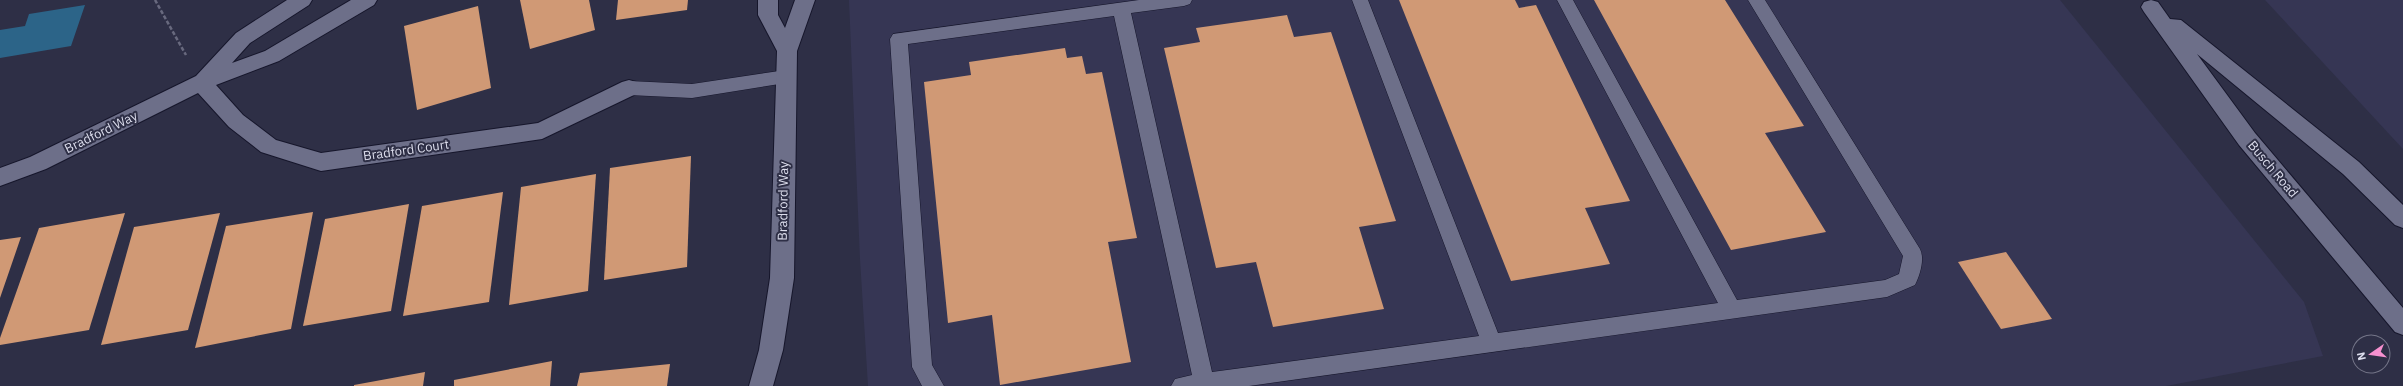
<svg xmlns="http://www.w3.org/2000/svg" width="2403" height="386" viewBox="0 0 2403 386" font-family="'IBM Plex Sans',sans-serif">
	<rect width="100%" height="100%" fill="#2e2f46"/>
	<!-- built -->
	<g fill="#363654">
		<polygon points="849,0 2060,0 2304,302 2323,356 2166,386 868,386 860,259"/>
		<polygon points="2265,0 2403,0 2403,149"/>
	</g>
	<!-- water -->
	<polygon fill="#2c6488" points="85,5 71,46 0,58 0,30 25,26 29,14"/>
	<!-- building -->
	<g fill="#d09975">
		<polygon points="520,0 589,0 595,30 530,49"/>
		<polygon points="618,0 688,0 687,10 616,20"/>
		<polygon points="1399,0 1515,0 1519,8 1536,5 1630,201 1585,208 1610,264 1511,281"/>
		<polygon points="1594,0 1725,0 1804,126 1765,133 1826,232 1731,250"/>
		<polygon points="478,6 491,88 417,110 404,26"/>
		<polygon points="1287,15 1294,37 1331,32 1396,221 1359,227 1384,309 1273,327 1256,262 1216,268 1164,48 1200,42 1196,28"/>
		<polygon points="1065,48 1067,58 1082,56 1086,74 1102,72 1137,238 1108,242 1131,362 1000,385 992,315 948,323 924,82 971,75 969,62"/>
		<polygon points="691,156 687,267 604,280 610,168"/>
		<polygon points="596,174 588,291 509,305 521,187"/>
		<polygon points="503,192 489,302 403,316 422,206"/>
		<polygon points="409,204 391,311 303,326 325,219"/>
		<polygon points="313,212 291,329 195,348 226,226"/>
		<polygon points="125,213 89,330 0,345 0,338 39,228"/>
		<polygon points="220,213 188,330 101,345 134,227"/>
		<polygon points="21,237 0,298 0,240"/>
		<polygon points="2006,252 2052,319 2001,329 1958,262"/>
		<polygon points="552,361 550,386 454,386 454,380"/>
		<polygon points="670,364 667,386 577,386 580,373"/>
		<polygon points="425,372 423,386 354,386 354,385"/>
	</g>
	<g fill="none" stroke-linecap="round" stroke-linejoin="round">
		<defs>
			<g id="service">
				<path d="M1139,0H1192L1190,4L1184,6L1131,13L1212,372L1479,336L1352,0H1368L1498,333L1718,303L1557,0H1573L1737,300L1885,280L1899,274L1903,256L1748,0H1765L1920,249C1925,259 1920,275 1915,285L1887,297L1249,386H1171L1175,379L1192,375L1114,16L908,44L932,365L944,386H922L912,367L890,39L893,34Z"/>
				<polygon points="786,70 792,72 795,77 792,82 692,98 629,95 623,93 620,88 623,83 629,81 692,84"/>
			</g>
			<g id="minor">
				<polygon points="287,0 312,0 309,5 250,43 232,63 265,51 351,0 377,0 374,5 279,61 216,85 243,115 276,140 321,153 538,123 622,82 629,80 636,82 639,88 636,94 542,139 321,171 261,152 229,127 198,93 46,169 0,186 0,168 30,157 196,76 236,33"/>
				<polygon points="758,0 778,0 778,15 785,28 795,0 815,0 797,51 794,278 783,350 773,386 749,386 759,350 770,278 777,51 758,15"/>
			</g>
			<polygon id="tertiary" points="2151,0 2158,2 2170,19 2181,20 2359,162 2403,205 2403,228 2395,225 2343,174 2197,54 2255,133 2403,308 2403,335 2395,332 2239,145 2144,12 2141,7 2144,2"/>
		</defs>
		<!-- service casing -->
		<use href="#service" stroke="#16162b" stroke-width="1"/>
		<!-- minor casing -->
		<use href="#minor" stroke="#16162b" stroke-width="2"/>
		<!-- tertiary casing -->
		<use href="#tertiary" stroke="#16162b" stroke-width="2"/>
		<!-- path -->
		<polyline stroke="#68697e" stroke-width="2.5" stroke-dasharray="4 2" stroke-linecap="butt" points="155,0 186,55"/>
		<!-- service -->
		<use href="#service" fill="#6d6f89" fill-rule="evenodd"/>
		<!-- minor -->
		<use href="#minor" fill="#6d6f89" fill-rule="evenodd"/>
		<!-- tertiary -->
		<use href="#tertiary" fill="#6d6f89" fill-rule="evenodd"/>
	</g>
	<g text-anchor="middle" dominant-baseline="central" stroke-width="4" stroke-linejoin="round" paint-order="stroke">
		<!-- street labels -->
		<g font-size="13" fill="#dcddec" stroke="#2e2f46">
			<text transform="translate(101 132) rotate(-26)">Bradford Way</text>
			<text transform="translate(406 150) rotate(-8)">Bradford Court</text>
			<text transform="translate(2273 169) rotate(50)">Busch Road</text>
			<text transform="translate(783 201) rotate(-89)">Bradford Way</text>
		</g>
	</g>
	<!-- north arrow -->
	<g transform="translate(2371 354) rotate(257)"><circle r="19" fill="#2e2f46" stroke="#747588"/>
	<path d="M0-3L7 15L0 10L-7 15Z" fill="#f690cf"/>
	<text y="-6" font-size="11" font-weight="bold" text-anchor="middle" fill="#dcddec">N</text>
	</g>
</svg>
